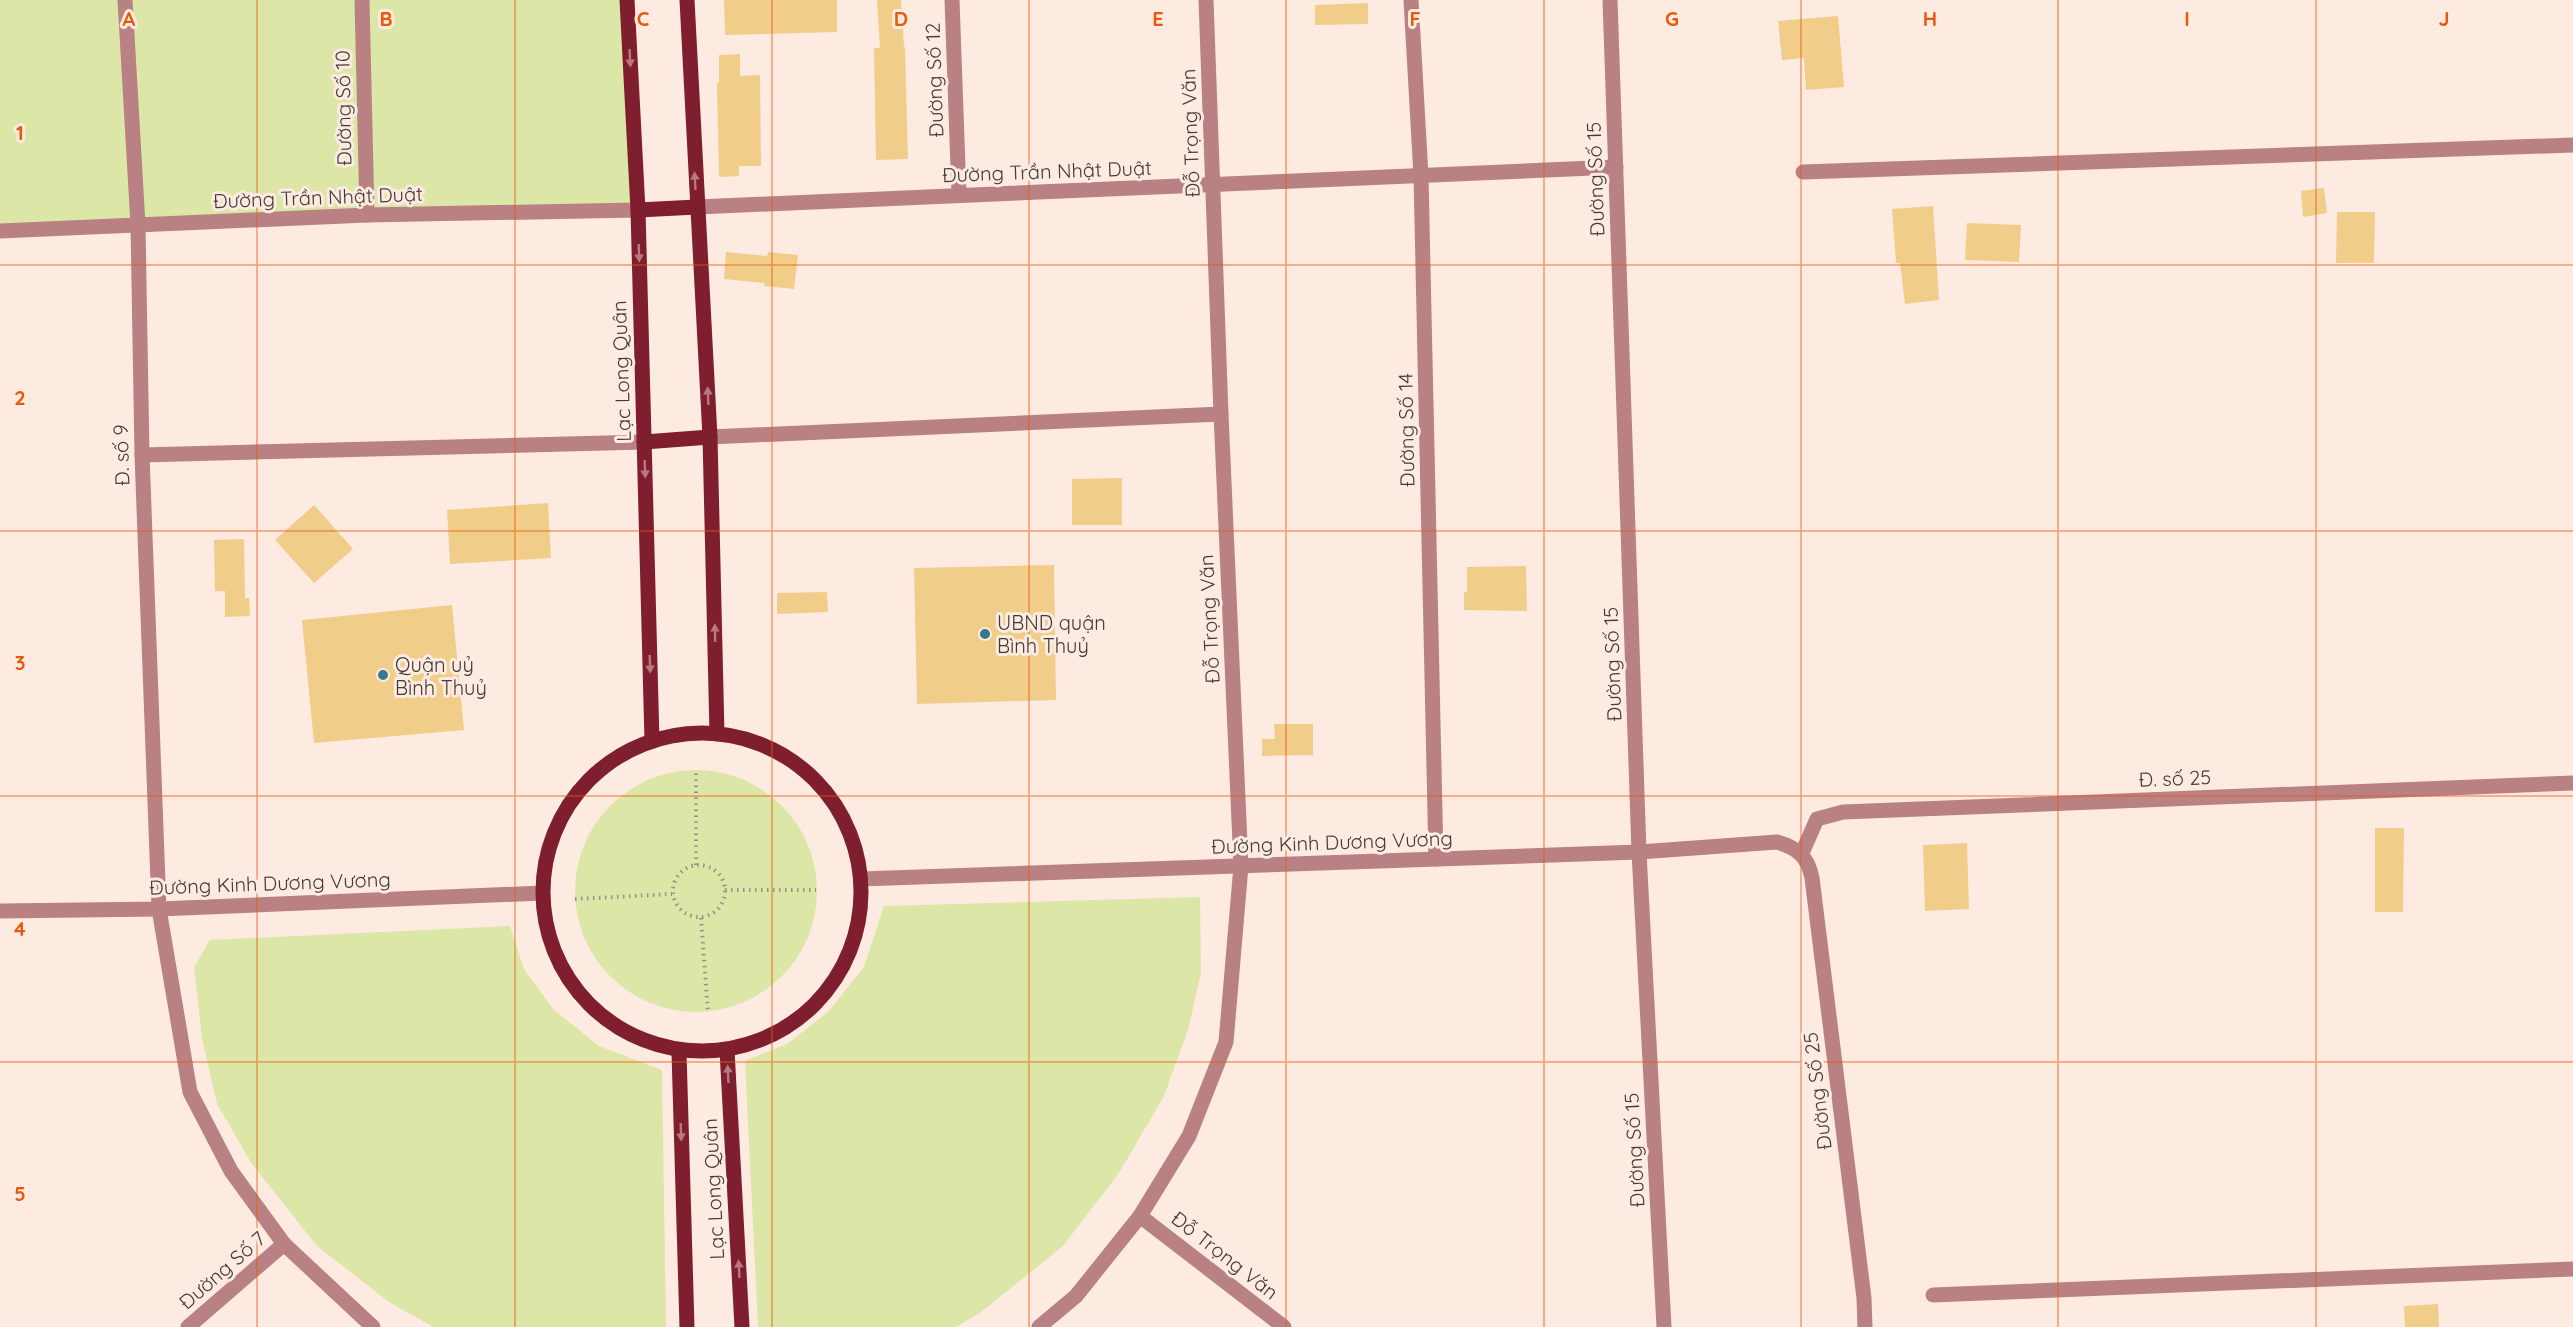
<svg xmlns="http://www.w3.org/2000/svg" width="2573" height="1327" viewBox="0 0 2573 1327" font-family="Quicksand,sans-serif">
	<rect width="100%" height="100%" fill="#fdebe2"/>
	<!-- green -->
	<g fill="#dce6a7">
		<polygon points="0,0 627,0 638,210 0,231"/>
		<circle cx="696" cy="891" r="121"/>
		<polygon points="1200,897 1201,973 1188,1030 1164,1096 1119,1173 1063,1246 981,1312 956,1327 758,1327 745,1061 787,1044 828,1012 864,967 884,906"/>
		<polygon points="510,926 524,969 554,1010 599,1046 662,1070 666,1327 433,1327 389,1302 317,1246 252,1164 217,1104 202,1038 194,967 210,940"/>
	</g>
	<!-- building -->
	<g fill="#f1cd8a">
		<polygon points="724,0 837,0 837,32 725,35"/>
		<polygon points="877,0 901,0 904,47 905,47 908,159 876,160 874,48 880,48"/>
		<polygon points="1368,3 1368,24 1315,25 1315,5"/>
		<polygon points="1838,16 1844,87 1806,90 1804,58 1782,60 1778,21"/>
		<polygon points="740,54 740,76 760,75 761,166 739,166 739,176 719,177 717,83 719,83 719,55"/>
		<polygon points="2324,188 2327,213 2303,217 2301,191"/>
		<polygon points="1933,206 1939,300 1905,304 1900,263 1896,263 1892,209"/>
		<polygon points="2337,212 2375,212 2374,263 2336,263"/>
		<polygon points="1967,223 2021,225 2019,262 1965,260"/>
		<polygon points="726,252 767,256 768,252 798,255 794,289 764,286 765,283 724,279"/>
		<polygon points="1122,478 1122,525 1072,525 1072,479"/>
		<polygon points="548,503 551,558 450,564 447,510"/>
		<polygon points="314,505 353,549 314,583 275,540"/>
		<polygon points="244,539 245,598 249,598 250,616 225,617 225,591 215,591 214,540"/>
		<polygon points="1054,565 1056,700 917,704 914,568"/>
		<polygon points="1526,566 1527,611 1464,610 1464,592 1467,592 1467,567"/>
		<polygon points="827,592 828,612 777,614 777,593"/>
		<polygon points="452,605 464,730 314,743 302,620"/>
		<polygon points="1274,724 1313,724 1313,755 1262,756 1262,739 1275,739"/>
		<polygon points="2375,828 2404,828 2403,912 2375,912"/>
		<polygon points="1967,843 1969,909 1925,911 1923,845"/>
		<polygon points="2438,1304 2439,1327 2405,1327 2404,1306"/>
	</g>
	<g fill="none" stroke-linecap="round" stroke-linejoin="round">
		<!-- path -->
		<g stroke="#9c8f89" stroke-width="4" stroke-dasharray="1.5 4.5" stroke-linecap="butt">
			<circle cx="699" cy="891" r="26"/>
			<polyline points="696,865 696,769"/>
			<polyline points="725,890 816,890"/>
			<polyline points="575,899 672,894"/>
			<polyline points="701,918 708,1012"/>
		</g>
		<!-- minor -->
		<g stroke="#b98183" stroke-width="15">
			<polyline points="125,0 138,225 142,455 159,909 190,1092 231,1171 284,1244 373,1327"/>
			<polyline points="362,0 367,215"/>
			<polyline points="952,0 959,195"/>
			<polyline points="1411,0 1421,176 1436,859"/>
			<polyline points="1610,0 1639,852 1664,1327"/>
			<polyline points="1803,172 2573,145"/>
			<polyline points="697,207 1616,167"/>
			<polyline points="0,231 367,215 638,210"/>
			<polyline points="710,437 1221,414"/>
			<polyline points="142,455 644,442"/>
			<polyline points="1802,853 1817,819 1843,812 2573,783"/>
			<path d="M861,879L1639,852L1777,842C1798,848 1808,857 1812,878L1864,1298L1865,1327"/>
			<polyline points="0,911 159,909 542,893"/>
			<polyline points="1140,1216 1284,1327"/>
			<polyline points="1933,1295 2573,1269"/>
			<polyline points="188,1327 284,1244"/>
			<polyline points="1039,1327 1076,1296 1140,1216 1189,1136 1226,1042 1241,866 1221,414 1206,0"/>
		</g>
		<!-- major -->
		<g stroke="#7f1e2e" stroke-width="15">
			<polyline points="627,0 638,210 652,741"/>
			<polyline points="687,0 710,437 717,734"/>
			<polyline points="638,210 697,207"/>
			<polyline points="644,442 710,437"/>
			<circle cx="702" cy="892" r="159"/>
			<polyline points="727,1050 742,1327"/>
			<polyline points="679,1052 687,1327"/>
		</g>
	</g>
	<!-- one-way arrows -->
	<defs><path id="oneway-solid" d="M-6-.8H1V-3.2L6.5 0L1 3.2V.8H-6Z" transform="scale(1.5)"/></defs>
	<g fill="#b87a7f">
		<use href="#oneway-solid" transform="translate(630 58) rotate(87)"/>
		<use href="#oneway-solid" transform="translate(695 181) rotate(-93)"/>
		<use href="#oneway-solid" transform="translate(639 253) rotate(88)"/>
		<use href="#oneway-solid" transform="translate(708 396) rotate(-93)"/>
		<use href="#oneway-solid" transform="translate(645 469) rotate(88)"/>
		<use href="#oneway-solid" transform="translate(715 633) rotate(-91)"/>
		<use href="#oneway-solid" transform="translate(650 664) rotate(88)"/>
		<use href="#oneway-solid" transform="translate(728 1074) rotate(-93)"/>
		<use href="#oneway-solid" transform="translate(681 1132) rotate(88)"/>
		<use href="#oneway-solid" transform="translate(739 1269) rotate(-93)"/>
	</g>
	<!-- grid -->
	<path fill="none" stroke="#e8590c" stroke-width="1.5" stroke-opacity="0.55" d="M257,0V1327M515,0V1327M772,0V1327M1029,0V1327M1286,0V1327M1544,0V1327M1801,0V1327M2058,0V1327M2316,0V1327M0,265H2573M0,531H2573M0,796H2573M0,1062H2573"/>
	<!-- markers -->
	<g fill="#367a89" stroke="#fdebe2" stroke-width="2">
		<circle cx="985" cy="634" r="6"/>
		<circle cx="383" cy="675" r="6"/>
	</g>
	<g text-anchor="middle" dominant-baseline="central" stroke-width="6" stroke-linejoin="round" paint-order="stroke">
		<!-- street labels -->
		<g font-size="20" fill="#433a36" stroke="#fdebe2">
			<text transform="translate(934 80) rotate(-92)">Đường Số 12</text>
			<text transform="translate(343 108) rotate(-91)">Đường Số 10</text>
			<text transform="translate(1190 133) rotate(-92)">Đỗ Trọng Văn</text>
			<text transform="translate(1047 171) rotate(-2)">Đường Trần Nhật Duật</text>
			<text transform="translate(1595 179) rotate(-92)">Đường Số 15</text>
			<text transform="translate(318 197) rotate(-2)">Đường Trần Nhật Duật</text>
			<text transform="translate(621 371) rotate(-92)">Lạc Long Quân</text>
			<text transform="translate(1406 430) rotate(-91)">Đường Số 14</text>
			<text transform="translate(121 455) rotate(-92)">Đ. số 9</text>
			<text transform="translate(1209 619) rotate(-93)">Đỗ Trọng Văn</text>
			<text transform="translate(1612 664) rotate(-92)">Đường Số 15</text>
			<text transform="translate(2175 778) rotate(-2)">Đ. số 25</text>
			<text transform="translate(1332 842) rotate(-2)">Đường Kinh Dương Vương</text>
			<text transform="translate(270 883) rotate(-2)">Đường Kinh Dương Vương</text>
			<text transform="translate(1817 1091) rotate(-97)">Đường Số 25</text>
			<text transform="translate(1634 1150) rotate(-93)">Đường Số 15</text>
			<text transform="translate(713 1189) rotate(-93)">Lạc Long Quân</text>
			<text transform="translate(1225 1255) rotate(38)">Đỗ Trọng Văn</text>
			<text transform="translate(222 1270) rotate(-41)">Đường Số 7</text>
		</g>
		<!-- poi labels -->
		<g font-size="20" fill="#433a36" stroke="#fdebe2" text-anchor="start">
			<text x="997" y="622">UBND quận<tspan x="997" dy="23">Bình Thuỷ</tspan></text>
			<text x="395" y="664">Quận uỷ<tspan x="395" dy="23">Bình Thuỷ</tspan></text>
		</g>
	</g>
	<g font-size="20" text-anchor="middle" font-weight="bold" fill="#e8590c" stroke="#fdebe2" stroke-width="6" stroke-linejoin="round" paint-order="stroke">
		<text x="129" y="26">A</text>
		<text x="386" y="26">B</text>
		<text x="643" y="26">C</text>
		<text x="901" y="26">D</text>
		<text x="1158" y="26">E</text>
		<text x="1415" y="26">F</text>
		<text x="1672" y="26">G</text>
		<text x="1930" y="26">H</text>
		<text x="2187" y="26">I</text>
		<text x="2444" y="26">J</text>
		<text x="20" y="140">1</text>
		<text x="20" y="405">2</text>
		<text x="20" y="670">3</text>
		<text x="20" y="936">4</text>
		<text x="20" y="1201">5</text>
	</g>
</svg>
